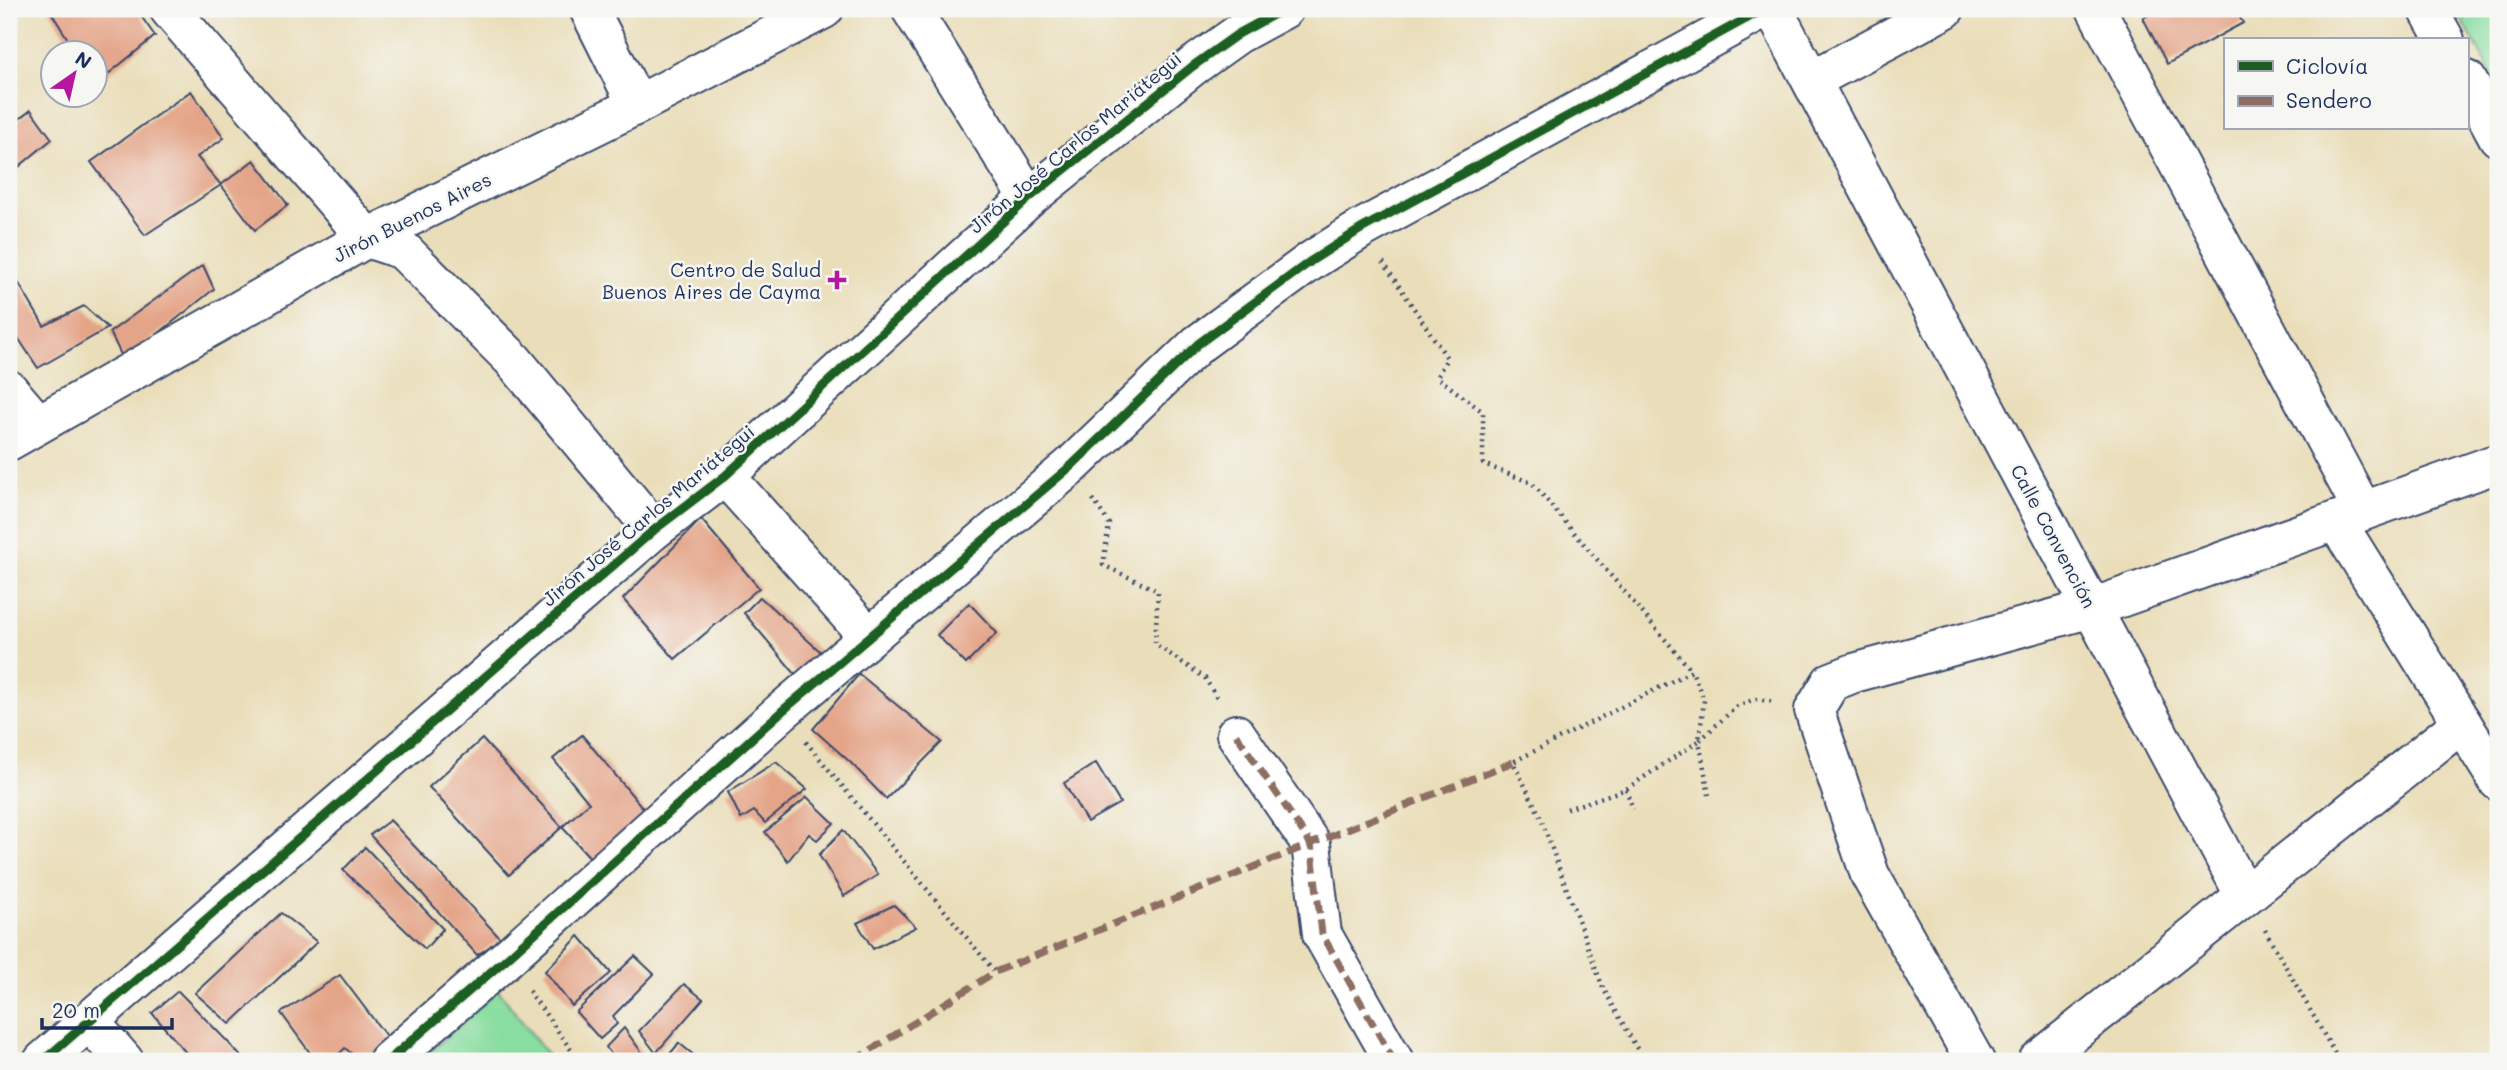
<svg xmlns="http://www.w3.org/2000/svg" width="2507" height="1070" viewBox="0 0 2507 1070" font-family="Mali,sans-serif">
	<rect width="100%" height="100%" fill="#f6f6f2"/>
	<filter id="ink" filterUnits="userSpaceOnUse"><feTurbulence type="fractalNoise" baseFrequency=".0143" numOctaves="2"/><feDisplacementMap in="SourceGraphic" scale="14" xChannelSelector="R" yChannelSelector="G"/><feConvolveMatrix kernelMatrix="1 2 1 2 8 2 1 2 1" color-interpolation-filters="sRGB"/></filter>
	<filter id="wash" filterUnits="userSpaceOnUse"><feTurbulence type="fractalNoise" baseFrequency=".00686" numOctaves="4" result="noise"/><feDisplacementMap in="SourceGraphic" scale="28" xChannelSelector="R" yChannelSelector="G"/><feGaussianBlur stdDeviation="1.57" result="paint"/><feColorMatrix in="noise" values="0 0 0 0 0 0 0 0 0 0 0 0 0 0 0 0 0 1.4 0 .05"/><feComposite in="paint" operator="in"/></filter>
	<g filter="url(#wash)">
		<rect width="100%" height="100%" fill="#eadeba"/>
		<!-- green -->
		<g fill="#89dda0" stroke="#52867f" stroke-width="2">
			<polygon points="2456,9 2498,9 2498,86"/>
			<polygon points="498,990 552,1061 420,1061"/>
		</g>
		<g id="blocks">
			<!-- building -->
			<g fill="#e4a488">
				<polygon points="49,9 136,9 155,36 96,84 94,52 76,52"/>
				<polygon points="2159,9 2235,9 2243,23 2167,64 2143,18"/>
				<polygon points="191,91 224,138 197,157 221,185 254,160 288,205 255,230 221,185 145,235 91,162"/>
				<polygon points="31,110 52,139 9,175 9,127"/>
				<polygon points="203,265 214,289 124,361 110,332"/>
				<polygon points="9,267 44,326 84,306 108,328 38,368 9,324"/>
				<polygon points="701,519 759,588 675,659 623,599"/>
				<polygon points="760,597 822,653 796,675 744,613"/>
				<polygon points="969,603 997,633 966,664 937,635"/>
				<polygon points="859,674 942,742 886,799 850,762 813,729"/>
				<polygon points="582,735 647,813 595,863 562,827 509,875 429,787 482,739 562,827 589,803 553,759"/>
				<polygon points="776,762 807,789 765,823 754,811 741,819 728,792"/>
				<polygon points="1096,763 1120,803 1087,822 1064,783"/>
				<polygon points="807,797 834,823 817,840 809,834 788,861 765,832"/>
				<polygon points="390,820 501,939 477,955 370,835"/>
				<polygon points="843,830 878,875 844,896 819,855"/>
				<polygon points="365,847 443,929 425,949 343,870"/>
				<polygon points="894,905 916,927 873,949 857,923"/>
				<polygon points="281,913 317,942 230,1024 195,993"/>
				<polygon points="579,936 611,973 572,1006 545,971"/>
				<polygon points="635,956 654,974 613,1016 617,1024 600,1039 576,1012"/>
				<polygon points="340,975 389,1040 368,1061 360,1061 345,1048 332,1061 316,1061 281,1013"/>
				<polygon points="684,984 703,999 656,1053 639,1031"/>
				<polygon points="178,991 227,1041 245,1061 193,1061 152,1013"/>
				<polygon points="624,1028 645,1057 646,1061 616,1061 606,1047"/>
				<polygon points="679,1043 701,1061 664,1061"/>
			</g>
		</g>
	</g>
	<g filter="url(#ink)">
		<use href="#blocks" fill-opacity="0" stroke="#3a496c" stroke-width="2"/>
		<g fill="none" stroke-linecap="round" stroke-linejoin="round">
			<defs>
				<polyline id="pedestrian" points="1236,734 1311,844 1322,934 1394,1061"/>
				<g id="minor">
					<polyline points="169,9 367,238 403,250 513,360 654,530"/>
					<polyline points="589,9 637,105"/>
					<polyline points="911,9 1029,198"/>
					<polyline points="1773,9 2245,896"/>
					<polyline points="2096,9 2363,511"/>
					<polyline points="2428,9 2445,40"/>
					<polyline points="1812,80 1945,9"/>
					<polyline points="2467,80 2498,137"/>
					<polyline points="9,390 37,423"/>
					<polyline points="9,441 367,238 637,105 824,9"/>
					<polyline points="725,476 869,637"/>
					<polyline points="2336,521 2498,781"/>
					<polyline points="90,1022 124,1061"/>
					<polyline points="388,1061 506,959 781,712 1071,466 1198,344 1311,261 1361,229 1764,9"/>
					<polyline points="1975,1061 1870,875 1814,710 1831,682 1854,673 2092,608 2498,463"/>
					<polyline points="2038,1061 2462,723"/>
				</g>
				<polyline id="tertiary" points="43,1061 654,530 725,476 1029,198 1193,66 1238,34 1284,9"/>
			</defs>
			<!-- pedestrian casing -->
			<use href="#pedestrian" stroke="#3a496c" stroke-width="42"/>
			<!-- minor casing -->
			<use href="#minor" stroke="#3a496c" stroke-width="42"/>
			<!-- tertiary casing -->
			<use href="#tertiary" stroke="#3a496c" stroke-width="42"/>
			<!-- path -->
			<g stroke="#3a496c" stroke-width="4.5" stroke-dasharray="2 5" stroke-linecap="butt">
				<polyline points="1383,262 1447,358 1437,377 1483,412 1483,464 1532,483 1692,671"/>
				<polyline points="1093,499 1109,524 1103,565 1158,591 1155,644 1205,678 1218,700"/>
				<polyline points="806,742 995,972"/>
				<polyline points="1626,789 1633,809"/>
				<polyline points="1567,809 1626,789 1699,741 1709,795"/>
				<polyline points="2265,930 2339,1061"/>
				<polyline points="529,991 579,1061"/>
				<polyline points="1644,1061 1603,988 1540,816 1513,762 1692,671 1704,700 1699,741 1737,706 1756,699 1775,702"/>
			</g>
			<!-- pedestrian -->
			<use href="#pedestrian" stroke="#fff" stroke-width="38"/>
			<!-- minor -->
			<use href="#minor" stroke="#fff" stroke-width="38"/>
			<!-- tertiary -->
			<use href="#tertiary" stroke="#fff" stroke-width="38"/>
			<!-- quiet -->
			<g stroke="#8d6e63" stroke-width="7" stroke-dasharray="14 7" stroke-linecap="butt">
				<polyline points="1236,734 1311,844 1322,934 1394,1061"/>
				<polyline points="853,1061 995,972 1513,762"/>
			</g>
			<defs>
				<g id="cycleway">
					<polyline points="43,1061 654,530 725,476 1029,198 1193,66 1238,34 1284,9"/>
					<polyline points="388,1061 506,959 781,712 1071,466 1198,344 1311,261 1361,229 1764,9"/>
				</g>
			</defs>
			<!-- cycleway casing -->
			<use href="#cycleway" stroke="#f6f6f2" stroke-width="13"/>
			<!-- cycleway -->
			<use href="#cycleway" stroke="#1b5e20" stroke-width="9"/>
		</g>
	</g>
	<!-- markers -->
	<path fill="#b5179e" stroke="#f6f6f2" stroke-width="2.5" d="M833.5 269.5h7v7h7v7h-7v7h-7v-7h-7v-7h7z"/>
	<g text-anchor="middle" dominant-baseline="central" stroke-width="5" stroke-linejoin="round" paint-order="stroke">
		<!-- street labels -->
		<g font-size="19" fill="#1b2f5e" stroke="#f6f6f2">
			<text transform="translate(1075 142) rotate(-40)">Jirón José Carlos Mariátegui</text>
			<text transform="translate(412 217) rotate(-27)">Jirón Buenos Aires</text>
			<text transform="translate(648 515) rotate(-40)">Jirón José Carlos Mariátegui</text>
			<text transform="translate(2054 536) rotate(62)">Calle Convención</text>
		</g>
		<!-- poi labels -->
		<g font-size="19" fill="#1b2f5e" stroke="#f6f6f2" text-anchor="end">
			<text x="821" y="269">Centro de Salud<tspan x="821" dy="22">Buenos Aires de Cayma</tspan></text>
		</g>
	</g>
	<!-- margin -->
	<rect width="2507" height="1070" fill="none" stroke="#f6f6f2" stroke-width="35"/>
	<!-- legend -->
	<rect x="2224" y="38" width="245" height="91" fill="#f6f6f2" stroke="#9ea6b7" stroke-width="2"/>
	<rect x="2238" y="61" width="35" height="10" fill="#1b5e20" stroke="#9ea6b7" stroke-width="2"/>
	<text x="2286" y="74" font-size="21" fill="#1b2f5e">Ciclovía</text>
	<rect x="2238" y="96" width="35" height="10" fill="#8d6e63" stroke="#9ea6b7" stroke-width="2"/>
	<text x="2286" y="108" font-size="21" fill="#1b2f5e">Sendero</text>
	<!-- north arrow -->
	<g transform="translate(74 74) rotate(34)"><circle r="33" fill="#f6f6f2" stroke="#9ea6b7" stroke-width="2"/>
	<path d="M0-5L12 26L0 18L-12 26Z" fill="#b5179e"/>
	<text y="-10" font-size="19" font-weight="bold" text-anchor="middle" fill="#1b2f5e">N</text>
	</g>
	<!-- scale -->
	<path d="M42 1018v10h130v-10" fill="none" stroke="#1b2f5e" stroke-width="3.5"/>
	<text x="52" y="1018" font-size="21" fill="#1b2f5e" stroke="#f6f6f2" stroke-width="5" paint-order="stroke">20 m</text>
</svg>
